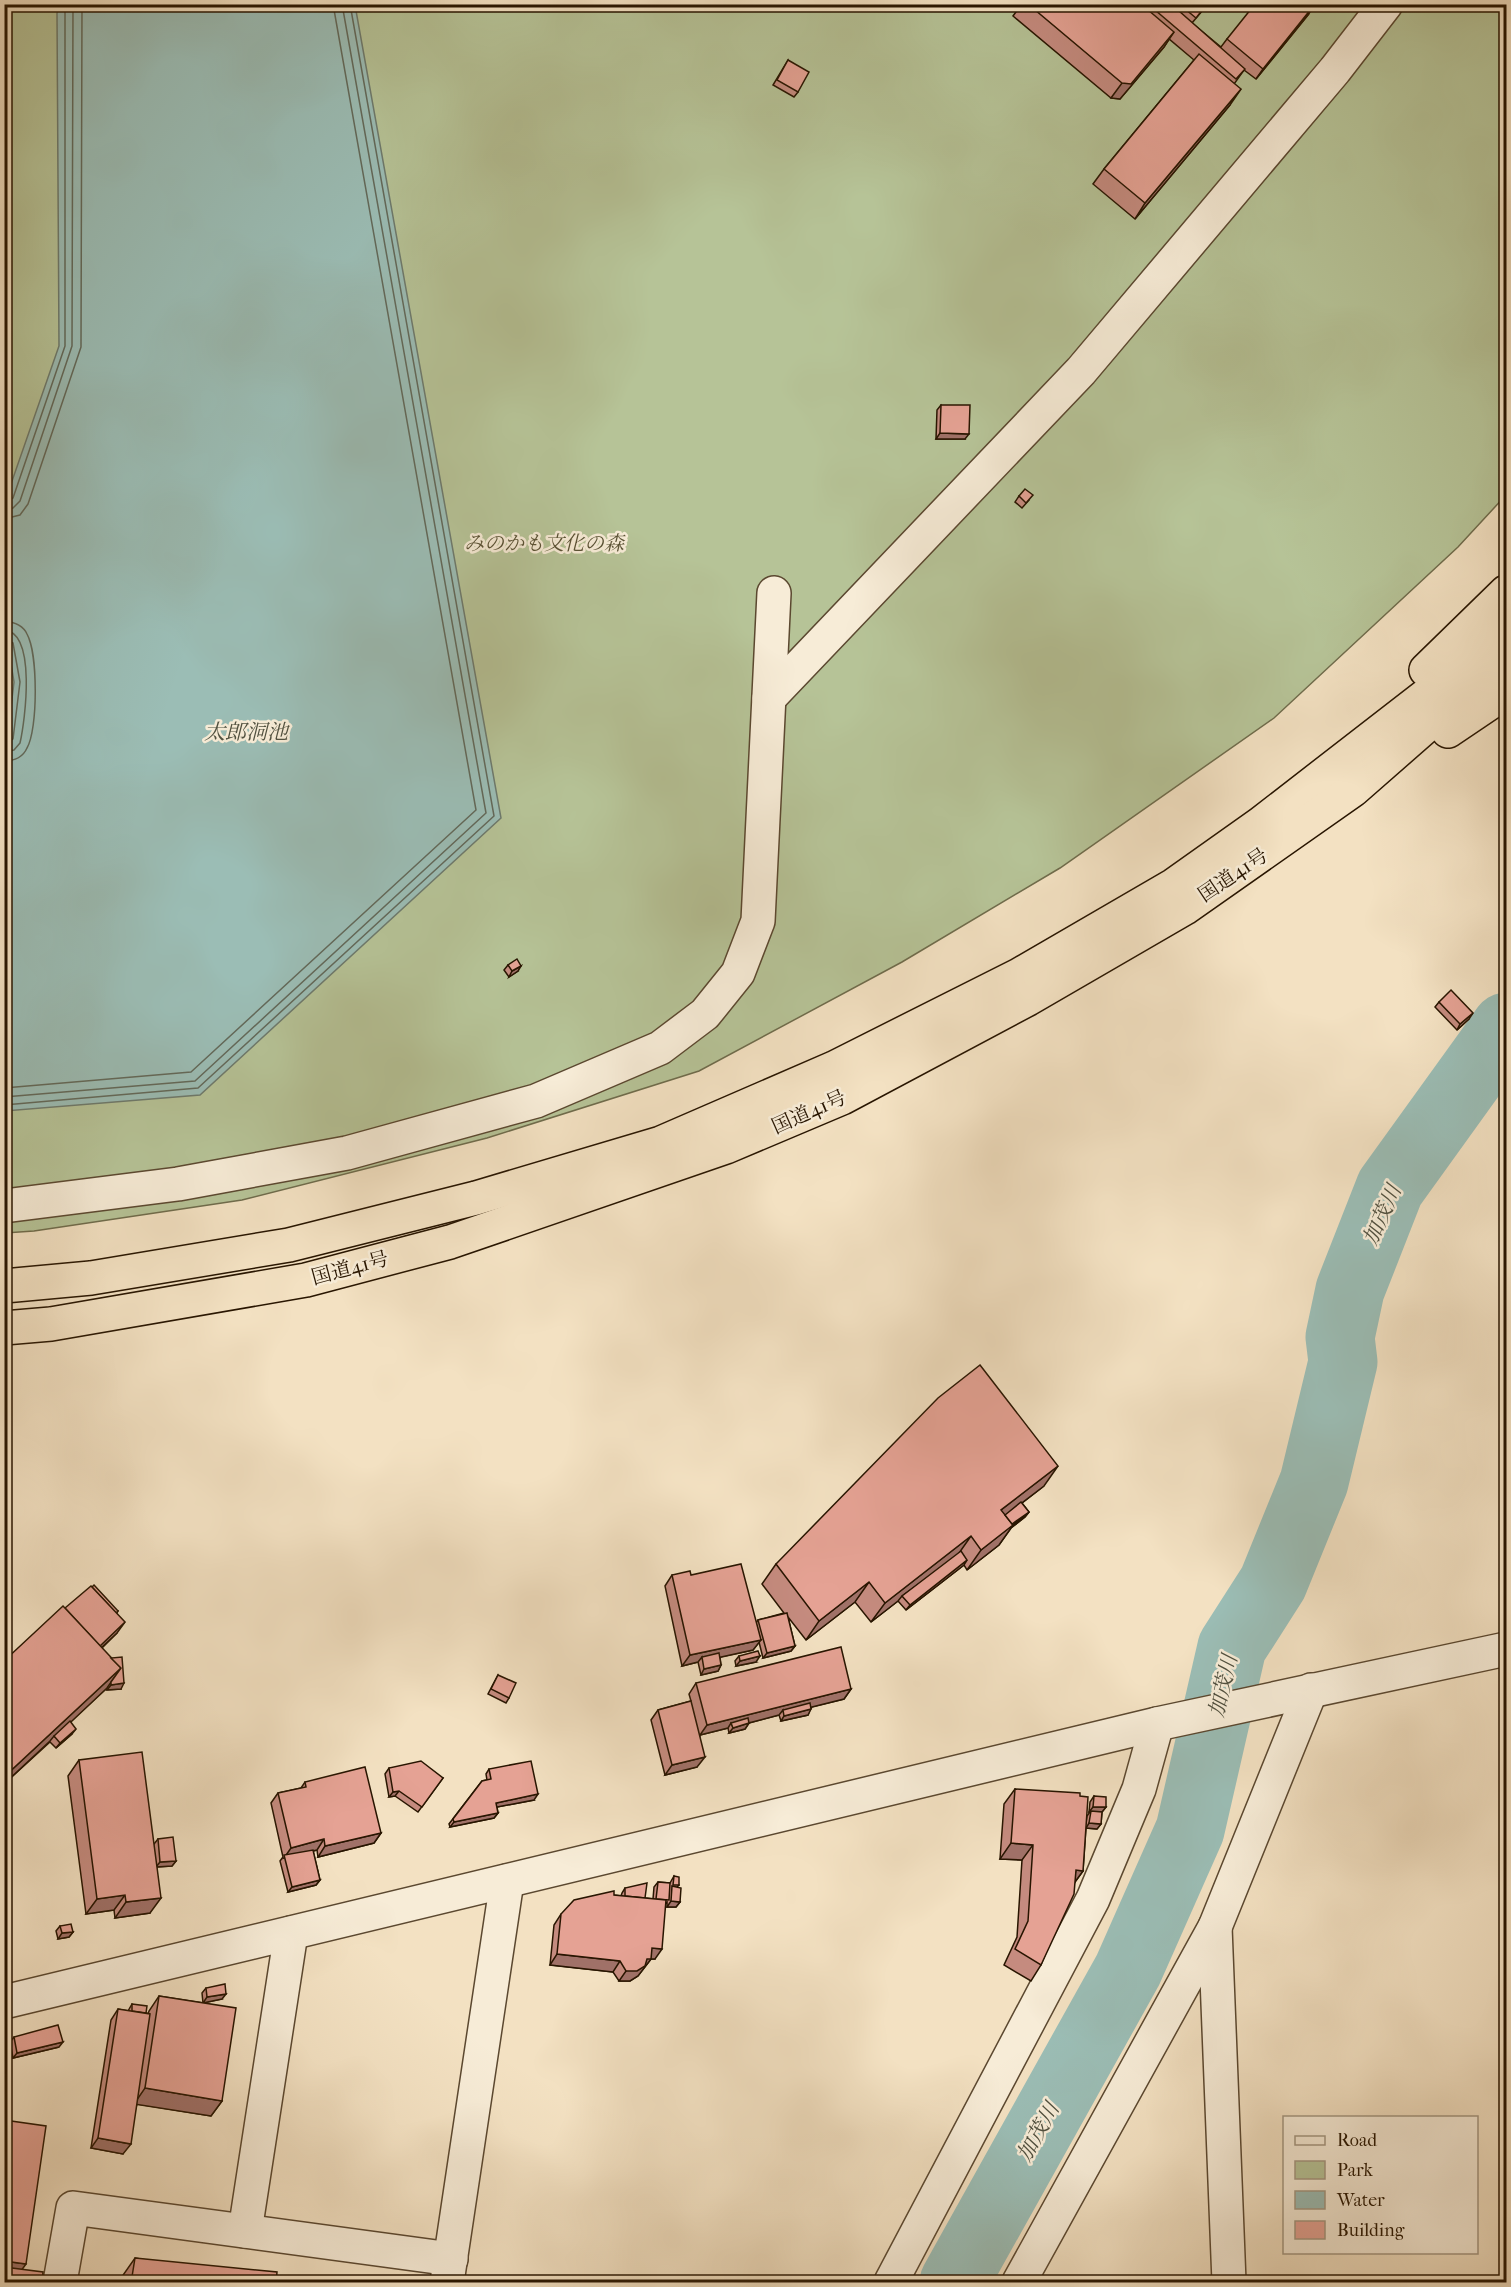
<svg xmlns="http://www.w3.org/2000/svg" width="1511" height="2287" viewBox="0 0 1511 2287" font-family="'IM FELL French Canon','Noto Serif JP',serif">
	<rect width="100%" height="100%" fill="#f3e1c2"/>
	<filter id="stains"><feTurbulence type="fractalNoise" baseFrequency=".00333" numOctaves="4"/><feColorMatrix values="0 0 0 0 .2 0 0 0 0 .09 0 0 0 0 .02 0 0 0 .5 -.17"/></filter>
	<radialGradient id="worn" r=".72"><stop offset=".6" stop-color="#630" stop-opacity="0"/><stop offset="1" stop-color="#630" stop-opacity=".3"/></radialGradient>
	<!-- green -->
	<polygon fill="#b6c397" stroke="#6f6c4c" stroke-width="1.5" points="4,5 1506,5 1506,495 1458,547 1274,718 1060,868 902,962 699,1071 487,1138 242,1200 34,1231 5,1233"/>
	<!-- water -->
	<polygon fill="#9bbdb5" stroke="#6d7a6d" stroke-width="1.5" points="60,5 355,5 501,818 200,1095 5,1111 4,765 14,682 5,627 4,504 59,346 57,13"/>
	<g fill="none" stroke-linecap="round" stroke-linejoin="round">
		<!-- shore -->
		<g stroke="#62695a" stroke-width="1.5">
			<polyline points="4,502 13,498 65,346 65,4"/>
			<polyline points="4,510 13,508 20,501 72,346 73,4"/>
			<polyline points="4,519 20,515 28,504 81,347 82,4"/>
			<path d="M4,621C14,622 23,625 27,634C38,654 38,729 27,748C23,757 14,761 4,761"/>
			<path d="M4,630C37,632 25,721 20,743L14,750L4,752"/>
			<polyline points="4,638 13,643 20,682 13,739 4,745"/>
			<polyline points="4,1088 191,1072 476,810 333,4"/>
			<polyline points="4,1097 195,1081 486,813 342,4"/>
			<polyline points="4,1105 198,1088 494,816 350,4"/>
		</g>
		<!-- river -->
		<polyline stroke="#9bbdb5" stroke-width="69" points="954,2282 1128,1970 1190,1830 1232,1647 1273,1583 1314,1482 1343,1362 1340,1337 1350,1290 1390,1188 1506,1027"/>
		<defs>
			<g id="minor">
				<polyline points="769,698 1081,371 1335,70 1386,4"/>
				<polyline points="4,1206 178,1184 347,1153 536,1101 660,1048 705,1014 738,973 758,921 774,593"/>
				<polyline points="1215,1927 1229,2282"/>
				<polyline points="4,2002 1157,1724 1506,1649"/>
				<polyline points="245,2231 291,1933"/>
				<polyline points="60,2282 73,2208 451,2259"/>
				<polyline points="447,2282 507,1881"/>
				<polyline points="891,2282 1093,1899 1139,1789 1157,1724"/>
				<polyline points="1019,2282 1215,1927 1311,1690"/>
			</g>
			<g id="highway">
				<polyline points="1426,670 1506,592"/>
				<polyline points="1448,731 1506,692"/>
				<polyline points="4,1286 91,1278 289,1245 476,1198 661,1143 834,1068 1019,975 1174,885 1260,824 1451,676 1506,627"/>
				<polyline points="4,1328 51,1324 306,1280 450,1242 726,1147 842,1098 1028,999 1185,908 1353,790 1506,656"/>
			</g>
		</defs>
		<!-- minor casing -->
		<use href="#minor" stroke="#5b4830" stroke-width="36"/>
		<!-- highway casing -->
		<use href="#highway" stroke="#281500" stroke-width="36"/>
		<!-- minor -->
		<use href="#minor" stroke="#f7ecd7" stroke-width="33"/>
		<!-- highway -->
		<use href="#highway" stroke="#f3e1c2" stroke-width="33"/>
	</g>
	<!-- wall -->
	<g fill="#c58b7f" stroke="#281500" stroke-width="1.5">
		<polygon points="1022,4 1141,4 1143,6 1144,4 1171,4 1176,9 1179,4 1208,4 1192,23 1221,47 1227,39 1308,15 1256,79 1244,70 1234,84 1230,105 1135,219 1093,184 1104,169 1194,60 1169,39 1164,47 1120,99 1111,98 1013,16"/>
		<polygon points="788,60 798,92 794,97 773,85"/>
		<polygon points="941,405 965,439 936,439 937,410"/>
		<polygon points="1019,496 1029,500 1022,508 1015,502"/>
		<polygon points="508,965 518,971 509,977 504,970"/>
		<polygon points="1439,1002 1469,1019 1457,1030 1435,1007"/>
		<polygon points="1044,1486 1022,1503 1029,1512 1025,1517 1011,1528 999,1545 967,1570 964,1565 906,1610 898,1601 871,1622 855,1602 806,1640 788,1617 795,1646 791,1651 763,1658 759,1642 753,1650 720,1657 721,1665 718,1671 701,1675 698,1662 682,1666 665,1586 672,1575 691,1575 756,1623 758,1620 784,1613 762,1584 776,1564"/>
		<polygon points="65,1608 118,1611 117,1613 117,1633 102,1648 121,1689 107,1690 107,1688 70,1722 72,1734 56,1748 50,1742 4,1784"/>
		<polygon points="739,1656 756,1662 736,1666 735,1661"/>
		<polygon points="498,1675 509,1698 506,1703 488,1694"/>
		<polygon points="696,1683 851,1689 844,1699 811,1707 808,1715 781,1721 779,1715 749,1723 745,1729 729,1733 728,1728 700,1735 697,1767 665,1775 651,1720 658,1710 691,1701 689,1694"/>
		<polygon points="79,1760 154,1844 158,1839 176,1861 172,1866 157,1867 150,1913 115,1918 114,1910 86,1914 68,1776"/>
		<polygon points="389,1768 443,1778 418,1812 395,1796 389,1797 385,1774"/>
		<polygon points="489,1769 534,1800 497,1807 498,1813 494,1818 450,1827 449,1824 482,1781 487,1780 486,1774"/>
		<polygon points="305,1782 381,1833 374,1843 318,1857 317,1850 313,1851 320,1880 316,1885 288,1892 280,1861 283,1857 271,1803 278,1793 301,1788"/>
		<polygon points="1015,1789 1086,1823 1087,1816 1090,1812 1089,1812 1090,1802 1094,1796 1106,1807 1102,1812 1101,1824 1097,1829 1086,1828 1083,1871 1075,1882 1041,1965 1031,1981 1004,1965 1017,1937 1022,1860 1000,1859 1004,1804"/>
		<polygon points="674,1876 679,1885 677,1887 680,1902 676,1907 667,1907 667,1902 665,1904 655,1959 651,1959 638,1976 630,1981 619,1981 613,1972 550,1965 554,1925 561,1914 614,1895 621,1896 622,1893 625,1888 645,1898 653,1899 654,1887 658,1882 670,1883"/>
		<polygon points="60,1926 73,1932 69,1937 58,1939 56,1931"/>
		<polygon points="206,1988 222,1999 203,2003 222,2101 211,2116 137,2104 123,2154 91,2148 111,2020 118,2009 128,2011 132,2004 148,2014 149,2011 159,1996 203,2003 202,1993"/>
		<polygon points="14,2037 59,2047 13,2058 10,2042"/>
		<polygon points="135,2258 276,2283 120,2283 121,2278"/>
	</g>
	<!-- shaded-wall -->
	<g fill="#a07168" stroke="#281500" stroke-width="1.5">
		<polygon points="1315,4 1308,15 1256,79 1263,69"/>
		<polygon points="1174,32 1164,47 1120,99 1111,98 1122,83"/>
		<polygon points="1241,89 1230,105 1135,219 1145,203"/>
		<polygon points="940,433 969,434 965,439 936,439"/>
		<polygon points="521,966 518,971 509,977 512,971"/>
		<polygon points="1473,1013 1469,1019 1457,1030 1460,1024"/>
		<polygon points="1058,1466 1044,1486 992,1526 1001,1510"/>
		<polygon points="1029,1512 1025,1517 1011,1528 999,1545 967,1570 981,1550"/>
		<polygon points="971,1536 957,1556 902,1596 898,1601 871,1622 885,1603"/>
		<polygon points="967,1560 964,1565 906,1610 910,1605"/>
		<polygon points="869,1582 855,1602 806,1640 819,1621"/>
		<polygon points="125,1622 117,1633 84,1664 92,1653"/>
		<polygon points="761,1640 753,1650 703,1661 702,1657 698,1662 682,1666 690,1655"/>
		<polygon points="795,1646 791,1651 763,1658 767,1653"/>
		<polygon points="760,1656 756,1662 736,1666 740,1661"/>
		<polygon points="721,1665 718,1671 701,1675 704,1669"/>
		<polygon points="121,1668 107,1688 55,1737 54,1736 50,1741 4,1784 4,1777"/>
		<polygon points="124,1683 121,1689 107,1690 111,1685"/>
		<polygon points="851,1689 844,1699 784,1714 783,1710 779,1715 733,1727 731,1723 728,1728 700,1735 707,1725"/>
		<polygon points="811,1709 808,1715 781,1721 784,1716"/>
		<polygon points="749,1723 745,1729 729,1733 733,1728"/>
		<polygon points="76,1729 72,1734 56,1748 60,1743"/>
		<polygon points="705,1757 697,1767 665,1775 672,1765"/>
		<polygon points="399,1791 395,1796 389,1797 393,1792"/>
		<polygon points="538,1794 534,1800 492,1808 496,1803"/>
		<polygon points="1093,1807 1106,1807 1102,1812 1089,1812"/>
		<polygon points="498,1813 494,1818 450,1827 454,1822"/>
		<polygon points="1089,1823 1101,1824 1097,1829 1086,1828"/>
		<polygon points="381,1833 374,1843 318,1857 325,1846"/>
		<polygon points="324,1839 317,1850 284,1858 291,1848"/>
		<polygon points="1011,1843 1033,1845 1022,1860 1000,1859"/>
		<polygon points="176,1861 172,1866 156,1867 160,1862"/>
		<polygon points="1076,1870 1083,1871 1072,1886"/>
		<polygon points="320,1880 316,1885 288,1892 292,1887"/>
		<polygon points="125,1895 114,1910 86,1914 97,1899"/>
		<polygon points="161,1898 150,1913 115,1918 126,1902"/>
		<polygon points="671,1901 680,1902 676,1907 667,1907"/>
		<polygon points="73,1932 69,1937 58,1939 62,1933"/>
		<polygon points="652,1948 662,1949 655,1959 651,1959 638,1976 630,1981 619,1981 626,1971"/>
		<polygon points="557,1954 620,1961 613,1972 550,1965"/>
		<polygon points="226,1994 222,1999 203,2003 207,1997"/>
		<polygon points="63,2042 59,2047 13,2058 17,2053"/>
		<polygon points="145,2088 222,2101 211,2116 134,2104"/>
		<polygon points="98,2138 131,2144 123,2154 91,2148"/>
		<polygon points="4,2261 26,2264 18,2275 4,2273"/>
		<polygon points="17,2279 32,2281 30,2283 14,2283"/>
	</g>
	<!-- building -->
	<g fill="#e5a294" stroke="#281500" stroke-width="1.5">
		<polygon points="1028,4 1141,4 1174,32 1131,84 1122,83"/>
		<polygon points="1148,4 1171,4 1245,69 1236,79"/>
		<polygon points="1179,4 1207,4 1196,18"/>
		<polygon points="1255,4 1315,4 1263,69 1227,39"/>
		<polygon points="1199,54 1241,89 1145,203 1104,169"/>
		<polygon points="788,60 809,72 798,92 777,80"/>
		<polygon points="941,405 970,405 969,434 940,433"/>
		<polygon points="1025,489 1033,495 1026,503 1019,496"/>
		<polygon points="517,959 521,966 512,971 508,965"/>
		<polygon points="1451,990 1473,1013 1460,1024 1439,1002"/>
		<polygon points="980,1365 1058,1466 1001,1510 1013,1525 981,1550 971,1536 885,1603 869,1582 819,1621 776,1564 938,1398"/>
		<polygon points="1021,1502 1029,1512 1012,1524 1005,1515"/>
		<polygon points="961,1551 967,1560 910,1605 902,1596"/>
		<polygon points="741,1564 761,1640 690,1655 672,1575 690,1571 691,1575"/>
		<polygon points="94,1585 118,1611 116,1613 92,1587"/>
		<polygon points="91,1586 125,1622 100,1646 65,1608"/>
		<polygon points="63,1606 121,1668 4,1777 4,1661"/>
		<polygon points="787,1613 795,1646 767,1653 758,1620"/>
		<polygon points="841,1647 851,1689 707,1725 696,1683"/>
		<polygon points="758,1651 760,1656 740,1661 739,1656"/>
		<polygon points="719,1653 721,1665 704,1669 702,1657"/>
		<polygon points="122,1657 124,1683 111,1685 111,1682 121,1668 111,1658"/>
		<polygon points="498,1675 516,1683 509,1698 491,1689"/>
		<polygon points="691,1701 705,1757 672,1765 658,1710"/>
		<polygon points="810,1703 811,1709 784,1716 783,1710"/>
		<polygon points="748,1718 749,1723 733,1728 731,1723"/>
		<polygon points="70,1721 76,1729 60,1743 54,1736"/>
		<polygon points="142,1752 161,1898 126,1902 125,1895 97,1899 79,1760"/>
		<polygon points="421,1761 443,1778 422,1807 399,1791 393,1792 389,1768"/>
		<polygon points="531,1761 538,1794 496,1803 498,1813 454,1822 453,1819 482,1781 491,1779 489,1769"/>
		<polygon points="365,1767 381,1833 325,1846 324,1839 291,1848 278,1793 306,1787 305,1782"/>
		<polygon points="1015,1789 1080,1793 1080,1796 1088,1797 1083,1871 1076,1870 1074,1894 1041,1965 1015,1949 1028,1921 1033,1845 1011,1843"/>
		<polygon points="1094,1796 1106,1797 1106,1807 1093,1807"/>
		<polygon points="1091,1811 1102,1812 1101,1824 1089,1823"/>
		<polygon points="173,1837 176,1861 160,1862 158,1839"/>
		<polygon points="313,1850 320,1880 292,1887 284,1855"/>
		<polygon points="674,1876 679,1877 679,1885 673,1885"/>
		<polygon points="658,1882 670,1883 669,1900 656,1899"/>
		<polygon points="647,1883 645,1898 625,1896 625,1888"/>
		<polygon points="672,1886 681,1888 680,1902 671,1901"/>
		<polygon points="614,1891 614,1895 666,1900 662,1949 652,1948 651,1959 647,1959 645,1966 637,1971 626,1971 620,1961 557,1954 561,1914 574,1900"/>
		<polygon points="71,1924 73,1932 62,1933 60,1926"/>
		<polygon points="225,1984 226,1994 207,1997 206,1988"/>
		<polygon points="159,1996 236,2008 222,2101 145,2088"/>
		<polygon points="132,2004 147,2006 146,2013 132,2011"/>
		<polygon points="118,2009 150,2014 131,2144 98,2138"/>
		<polygon points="58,2025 63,2042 17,2053 14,2037"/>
		<polygon points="4,2120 46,2126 26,2264 4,2261"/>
		<polygon points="135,2258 277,2272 276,2283 131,2283"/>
		<polygon points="4,2267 43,2272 42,2283 31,2283 32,2281 17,2279 16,2283 4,2283"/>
	</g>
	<g text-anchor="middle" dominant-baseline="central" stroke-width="5" stroke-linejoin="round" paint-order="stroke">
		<!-- park labels -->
		<g font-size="20" font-style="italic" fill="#5a5235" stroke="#f7ecd7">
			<text x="544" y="543">みのかも文化の森</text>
		</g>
		<!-- street labels -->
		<g font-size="20" fill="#281500" stroke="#f7ecd7">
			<text transform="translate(1233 875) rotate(-34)">国道41号</text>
			<text transform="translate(809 1112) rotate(-24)">国道41号</text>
			<text transform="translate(350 1268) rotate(-15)">国道41号</text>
		</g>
		<!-- water labels -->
		<g font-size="21" font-style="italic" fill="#50503f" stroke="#f7ecd7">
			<text x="246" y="732">太郎洞池</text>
			<text transform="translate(1382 1215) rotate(-66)">加茂川</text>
			<text transform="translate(1223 1686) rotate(-77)">加茂川</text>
			<text transform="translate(1038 2132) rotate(-61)">加茂川</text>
		</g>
	</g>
	<!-- margin -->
	<rect width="1511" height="2287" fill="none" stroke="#f3e1c2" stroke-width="24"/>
	<rect x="6" y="6" width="1499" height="2275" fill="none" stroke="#281500" stroke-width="3"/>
	<rect x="12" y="12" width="1487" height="2263" fill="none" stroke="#281500" stroke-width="1.5"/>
	<!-- legend -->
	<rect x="1283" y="2116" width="195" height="138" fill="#f7ecd7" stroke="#a49681" stroke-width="1.5"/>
	<rect x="1295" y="2136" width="30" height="9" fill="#f7ecd7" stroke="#a49681" stroke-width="1.5"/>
	<text x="1337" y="2146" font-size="18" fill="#281500">Road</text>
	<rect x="1295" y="2161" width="30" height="18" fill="#b6c397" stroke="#a49681" stroke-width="1.5"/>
	<text x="1337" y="2176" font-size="18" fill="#281500">Park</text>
	<rect x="1295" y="2191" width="30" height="18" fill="#9bbdb5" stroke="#a49681" stroke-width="1.5"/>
	<text x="1337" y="2206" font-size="18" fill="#281500">Water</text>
	<rect x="1295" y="2221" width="30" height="18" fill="#e5a294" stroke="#a49681" stroke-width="1.5"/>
	<text x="1337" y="2236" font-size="18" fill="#281500">Building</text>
	<rect width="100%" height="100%" filter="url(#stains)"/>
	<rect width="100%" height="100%" fill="url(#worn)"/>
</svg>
